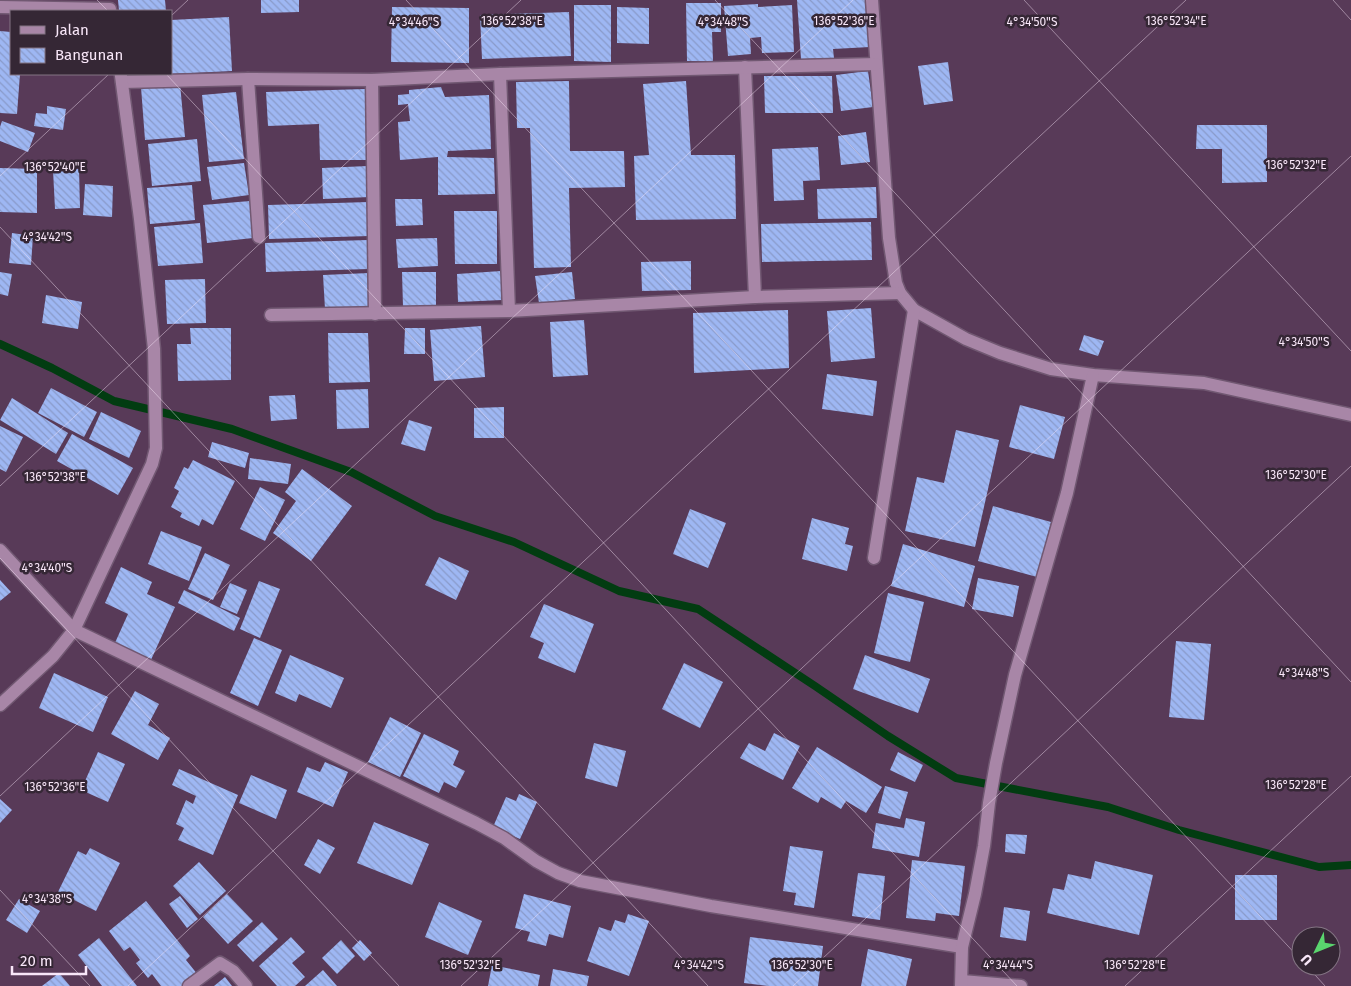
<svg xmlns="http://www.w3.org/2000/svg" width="1351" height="986" viewBox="0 0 1351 986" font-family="'Fira Sans',sans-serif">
	<defs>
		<pattern id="building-back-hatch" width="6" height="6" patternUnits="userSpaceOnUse" patternTransform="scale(1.25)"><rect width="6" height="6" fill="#9eb7f3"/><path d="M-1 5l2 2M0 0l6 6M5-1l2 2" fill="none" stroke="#899ac9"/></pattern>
	</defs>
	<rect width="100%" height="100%" fill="#583a58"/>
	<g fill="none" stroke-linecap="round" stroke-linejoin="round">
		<!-- stream -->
		<polyline stroke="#023c11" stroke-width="8" points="0,344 52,368 114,401 232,429 351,472 435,516 514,542 619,591 698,609 815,686 888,736 956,778 1108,807 1179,830 1319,867 1351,865"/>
	</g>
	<!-- building -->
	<g fill="url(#building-back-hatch)">
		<polygon points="118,0 165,0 166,11 119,11"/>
		<polygon points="261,0 299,0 299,12 261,13"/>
		<polygon points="797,0 867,0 870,47 833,49 834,58 801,59"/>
		<polygon points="686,3 721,3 721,32 712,32 713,61 687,61"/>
		<polygon points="758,4 758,7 792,5 794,52 762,53 761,37 750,38 751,54 728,56 724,6"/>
		<polygon points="574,5 611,5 611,62 574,61"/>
		<polygon points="392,7 469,8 469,63 391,62"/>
		<polygon points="617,7 649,8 649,44 617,43"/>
		<polygon points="569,12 571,56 482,59 480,15"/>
		<polygon points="229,17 232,71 171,74 171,20"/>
		<polygon points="0,31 11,32 11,74 20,74 17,114 0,113"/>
		<polygon points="948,62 953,101 924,105 918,66"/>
		<polygon points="868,71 873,107 841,111 836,75"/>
		<polygon points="764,76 832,76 833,113 765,113"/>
		<polygon points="569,81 570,151 624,151 625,187 569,188 571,267 534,268 530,128 517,128 516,82"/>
		<polygon points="686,81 691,155 735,155 736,219 636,220 634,156 649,155 643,84"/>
		<polygon points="180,84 185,137 145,140 141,87"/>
		<polygon points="441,87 445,97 489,95 491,149 448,151 447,157 494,158 495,194 438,195 438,157 400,160 398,122 410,121 408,104 398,105 398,95 409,94 409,90"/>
		<polygon points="365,89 367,160 320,160 319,124 268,126 266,92"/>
		<polygon points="236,92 244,159 209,162 202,95"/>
		<polygon points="47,106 66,109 63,130 34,126 36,113 47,114"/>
		<polygon points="2,121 35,133 28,152 0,141 0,127"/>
		<polygon points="1197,125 1267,125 1267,182 1222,183 1222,149 1196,149"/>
		<polygon points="866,132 870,162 841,165 838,136"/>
		<polygon points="197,139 201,181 152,186 148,144"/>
		<polygon points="818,147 820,180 803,181 804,200 774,201 772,149"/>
		<polygon points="244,163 249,195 212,200 207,167"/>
		<polygon points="368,166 370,197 323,199 322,168"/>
		<polygon points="0,168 37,169 37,213 0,212"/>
		<polygon points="79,169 80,208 55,209 53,170"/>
		<polygon points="85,184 113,186 112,217 83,215"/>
		<polygon points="192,185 195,220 150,224 147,188"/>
		<polygon points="876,187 877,218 818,219 817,189"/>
		<polygon points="395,199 422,199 423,225 396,226"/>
		<polygon points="250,201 253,238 207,243 203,205"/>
		<polygon points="369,202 370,236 269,239 268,205"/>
		<polygon points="454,211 497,211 497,264 455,264"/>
		<polygon points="871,222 872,260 762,262 761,224"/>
		<polygon points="200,223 203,263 158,266 154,227"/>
		<polygon points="12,233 33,236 31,265 9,263"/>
		<polygon points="437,238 438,266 398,268 396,239"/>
		<polygon points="368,240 369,269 266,272 265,243"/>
		<polygon points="691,261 691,290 642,291 641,262"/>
		<polygon points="501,271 502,300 458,302 457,274"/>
		<polygon points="0,272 12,274 8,296 0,294"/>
		<polygon points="402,272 436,272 436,307 403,307"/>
		<polygon points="572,272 575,299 539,303 535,276"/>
		<polygon points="369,273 371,307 325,309 323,275"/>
		<polygon points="205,279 206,323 167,324 165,280"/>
		<polygon points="46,295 82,302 78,329 42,323"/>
		<polygon points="871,308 875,358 831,362 827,311"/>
		<polygon points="788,310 789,368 694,373 693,313"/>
		<polygon points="584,320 588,375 553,377 550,322"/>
		<polygon points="481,326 485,377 434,381 430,330"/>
		<polygon points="190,328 231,328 231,380 178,381 177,344 191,344"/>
		<polygon points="405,328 425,328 425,354 404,354"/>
		<polygon points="328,333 368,333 370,382 329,383"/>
		<polygon points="1084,335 1104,341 1098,356 1079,350"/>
		<polygon points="827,374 877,381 873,416 822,409"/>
		<polygon points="51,388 97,412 84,437 38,413"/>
		<polygon points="368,389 369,428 337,429 336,390"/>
		<polygon points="295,395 297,419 271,421 269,396"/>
		<polygon points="12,398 68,433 56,454 0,420"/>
		<polygon points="1020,405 1065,417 1054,459 1009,447"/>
		<polygon points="504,407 504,438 474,438 474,408"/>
		<polygon points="101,412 141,431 129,458 89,439"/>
		<polygon points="409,420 432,427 425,451 401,444"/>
		<polygon points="0,426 23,437 6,472 0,469"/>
		<polygon points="956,430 999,440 975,547 905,531 917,477 944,483"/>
		<polygon points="72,434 133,468 118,495 57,461"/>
		<polygon points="212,442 249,453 245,468 208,457"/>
		<polygon points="250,458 291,464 288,484 248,479"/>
		<polygon points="193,460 235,481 213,525 202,519 199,526 180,517 182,513 171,507 179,491 174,488 184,467 188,469"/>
		<polygon points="302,469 352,506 311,561 273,533 296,501 285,492"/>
		<polygon points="260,487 285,500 265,541 240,529"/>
		<polygon points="993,506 1051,522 1037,577 978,561"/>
		<polygon points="690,509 726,523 708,568 673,554"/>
		<polygon points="812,518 849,528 845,544 853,546 847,571 802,559"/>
		<polygon points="161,531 202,547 189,581 148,564"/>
		<polygon points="903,544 975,566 964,607 891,586"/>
		<polygon points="205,553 230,565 213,600 188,589"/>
		<polygon points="439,557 469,571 456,600 425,585"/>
		<polygon points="121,567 152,582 147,594 175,607 150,662 114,645 128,614 105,603"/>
		<polygon points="978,578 1019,586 1013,617 972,609"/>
		<polygon points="0,580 11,592 0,601"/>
		<polygon points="259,581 280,589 260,638 240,629"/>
		<polygon points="230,583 247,590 237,614 220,607"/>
		<polygon points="184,590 240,618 234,631 178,603"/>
		<polygon points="888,593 924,602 910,662 874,653"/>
		<polygon points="544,604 594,624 575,673 538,658 544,643 530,637"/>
		<polygon points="254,638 282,650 258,706 230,693"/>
		<polygon points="1176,641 1211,644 1204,720 1169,717"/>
		<polygon points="290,655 344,678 331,708 299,694 296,702 275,693"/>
		<polygon points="865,655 930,679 918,713 853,689"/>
		<polygon points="684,663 723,682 700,728 662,709"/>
		<polygon points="54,673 108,697 93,732 39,708"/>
		<polygon points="135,691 159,704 148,725 170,738 158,760 111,734"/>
		<polygon points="390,717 421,733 400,777 368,762"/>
		<polygon points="774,733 800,746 783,780 740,758 749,743 765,751"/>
		<polygon points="424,734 459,751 453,765 465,771 456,788 444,782 439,793 403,776"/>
		<polygon points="594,743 626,751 617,787 585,778"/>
		<polygon points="817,747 882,787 866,813 846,801 841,809 821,797 818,803 792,788"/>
		<polygon points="98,752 125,764 108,802 81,790"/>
		<polygon points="898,752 923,765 915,782 890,770"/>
		<polygon points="325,762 348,772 333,807 297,792 307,767 320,772"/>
		<polygon points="179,769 238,795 213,855 178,840 184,828 176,824 186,800 193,804 196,796 172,785"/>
		<polygon points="251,775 287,790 276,819 239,803"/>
		<polygon points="885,786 908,792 900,819 878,813"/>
		<polygon points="519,794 537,802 520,839 493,827 506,797 516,801"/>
		<polygon points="0,799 12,810 0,823"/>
		<polygon points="906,818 925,822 919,857 872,848 876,823 904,828"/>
		<polygon points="374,822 429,844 412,885 357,863"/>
		<polygon points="1006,834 1027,835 1025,854 1005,852"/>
		<polygon points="318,839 335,848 320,874 304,865"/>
		<polygon points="790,846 823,851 814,908 794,905 796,893 783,891"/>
		<polygon points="90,848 120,863 96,911 58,892 78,851 86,855"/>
		<polygon points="912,860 965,866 959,916 936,913 935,921 906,918"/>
		<polygon points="1095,861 1153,875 1139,935 1047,913 1053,888 1064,890 1068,874 1091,879"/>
		<polygon points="199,862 226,891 200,915 173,886"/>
		<polygon points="858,873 885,876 880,920 852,916"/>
		<rect x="1235" y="875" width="42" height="45"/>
		<polygon points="227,894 253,921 228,944 203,917"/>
		<polygon points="524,894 571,906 563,938 549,934 546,946 527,941 530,932 515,928"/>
		<polygon points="180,896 198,919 187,928 169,904"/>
		<polygon points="19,899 40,911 27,933 6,920"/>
		<polygon points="146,901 190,956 186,960 198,975 185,986 161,986 152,974 148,978 136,963 140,960 130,947 124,951 109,931"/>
		<polygon points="439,902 482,921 468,955 425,937"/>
		<polygon points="1004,907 1030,911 1026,941 1000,937"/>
		<polygon points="628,914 649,921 629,976 587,961 599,927 611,931 615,920 625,923"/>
		<polygon points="262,922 278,939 253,962 237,945"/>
		<polygon points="291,937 305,952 292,963 305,977 295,986 277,986 259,966"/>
		<polygon points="750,937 823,946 818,986 768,986 744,983"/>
		<polygon points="99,938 137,986 102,986 78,955"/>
		<polygon points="341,940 355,956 337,974 322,958"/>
		<polygon points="360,940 372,953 364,961 352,948"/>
		<polygon points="868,949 912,959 906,986 861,986"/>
		<polygon points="492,965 540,975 538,986 488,986"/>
		<polygon points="553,969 589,976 587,986 550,986"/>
		<polygon points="323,970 337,986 305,986"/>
		<polygon points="59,973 70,986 42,986"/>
		<polygon points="225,977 232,986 214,986"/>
	</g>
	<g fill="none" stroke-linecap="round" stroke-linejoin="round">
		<defs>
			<g id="street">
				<polyline points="872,0 889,238 896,283 900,293 914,310 966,339 1000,353 1051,369 1093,375 1204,383 1351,415"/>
				<polyline points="0,7 110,9"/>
				<polyline points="745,67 755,297"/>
				<polyline points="500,74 509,311"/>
				<polyline points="248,79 259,237"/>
				<polyline points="372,80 375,314"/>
				<polyline points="122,82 248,79 372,80 500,74 876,64"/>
				<polyline points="271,315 509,311 755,297 900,293"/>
				<polyline points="0,550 74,630 476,823 504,838 536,861 558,873 580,881 711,906 962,947"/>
				<polyline points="874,558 914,310"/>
				<polyline points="0,705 53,656 74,630 152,464 156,448 154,349 140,219 121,76"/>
				<polyline points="962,981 1021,986"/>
				<polyline points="189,986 220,963 233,971 246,986"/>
				<polyline points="961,986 962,947 975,894 984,846 989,803 996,763 1015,675 1067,493 1093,375"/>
			</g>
		</defs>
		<!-- street casing -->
		<use href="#street" stroke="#715872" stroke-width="15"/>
		<!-- street -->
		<use href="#street" stroke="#a886a7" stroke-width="12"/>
	</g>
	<!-- ticks -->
	<path fill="none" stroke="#f9e7f9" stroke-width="1" stroke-opacity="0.45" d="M97,0L108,11M406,0L1301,960M715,0L1351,682M1024,0L1351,351M1333,0L1351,20M171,16L188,0M166,74L1017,986M0,176L109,74M0,227L708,986M0,486L521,0M0,558L399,986M0,796L853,0M0,890L90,986M1307,966L1325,986M128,986L1186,0M461,986L1351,156M793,986L1351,466M1125,986L1351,776"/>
	<g font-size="12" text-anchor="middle" fill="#f9e7f9" stroke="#352735" stroke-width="5" stroke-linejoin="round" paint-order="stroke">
		<text x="512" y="25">136°52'38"E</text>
		<text x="844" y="25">136°52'36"E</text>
		<text x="1176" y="25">136°52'34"E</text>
		<text x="414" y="26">4°34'46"S</text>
		<text x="723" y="26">4°34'48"S</text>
		<text x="1032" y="26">4°34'50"S</text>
		<text x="1296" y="169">136°52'32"E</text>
		<text x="55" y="171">136°52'40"E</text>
		<text x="47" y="241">4°34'42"S</text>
		<text x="1304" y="346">4°34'50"S</text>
		<text x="1296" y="479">136°52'30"E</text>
		<text x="55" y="481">136°52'38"E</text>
		<text x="47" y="572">4°34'40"S</text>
		<text x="1304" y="677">4°34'48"S</text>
		<text x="1296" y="789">136°52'28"E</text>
		<text x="55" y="791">136°52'36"E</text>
		<text x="47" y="903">4°34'38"S</text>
		<text x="699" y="969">4°34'42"S</text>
		<text x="1008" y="969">4°34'44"S</text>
		<text x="470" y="969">136°52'32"E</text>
		<text x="802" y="969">136°52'30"E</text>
		<text x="1135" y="969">136°52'28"E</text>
	</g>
	<!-- legend -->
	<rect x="10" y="10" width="162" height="65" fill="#352735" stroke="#837483"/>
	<rect x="20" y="26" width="25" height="8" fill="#a886a7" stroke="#837483"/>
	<text x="55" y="35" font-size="15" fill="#f9e7f9">Jalan</text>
	<rect x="20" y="48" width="25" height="15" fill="url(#building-back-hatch)" stroke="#837483"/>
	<text x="55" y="60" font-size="15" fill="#f9e7f9">Bangunan</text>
	<!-- north arrow -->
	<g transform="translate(1316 951) rotate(227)"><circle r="24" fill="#352735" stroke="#837483"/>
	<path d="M0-4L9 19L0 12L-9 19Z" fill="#5ad56e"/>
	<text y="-8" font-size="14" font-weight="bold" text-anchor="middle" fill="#f9e7f9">U</text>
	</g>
	<!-- scale -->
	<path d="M12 966v8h74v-8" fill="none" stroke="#f9e7f9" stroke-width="2.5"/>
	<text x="20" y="966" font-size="15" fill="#f9e7f9" stroke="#352735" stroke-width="4" paint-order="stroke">20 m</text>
</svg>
